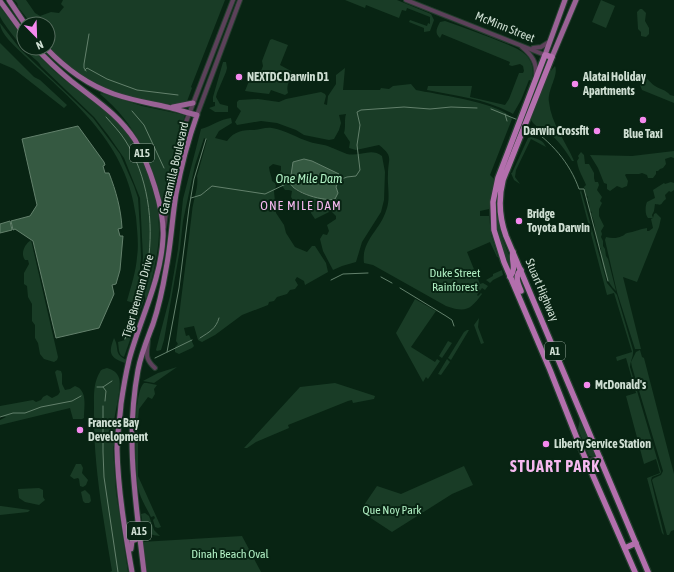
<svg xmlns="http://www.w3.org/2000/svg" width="674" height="572" viewBox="0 0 674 572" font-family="'Asap Condensed',sans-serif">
	<rect width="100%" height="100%" fill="#082413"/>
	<!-- green -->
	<g fill="#193c26" fill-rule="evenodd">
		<polygon points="14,0 26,0 35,13 40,16 51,12 59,13 64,7 61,4 63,0 225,0 191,87 192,88 186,104 169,104 135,98 114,92 83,76 60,59 57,55 53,53 52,49 48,45 48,24 30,24 26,17 18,7 17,3"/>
		<polygon points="345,0 397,0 431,14 434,20 430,31 424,32 424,28 409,22 410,20 427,26 428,23 430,24 430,17 407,8 406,11 402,10 399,18 366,5 365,8"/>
		<polygon points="601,0 615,6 606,28 592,22"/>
		<path d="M0,7L24,39V48H31C46,63 61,79 79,91C90,99 103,106 113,117C141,146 159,189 159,230C159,254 152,278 146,302L141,280L143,257L140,198L124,158L108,135L94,117L41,66C38,60 30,56 26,51C21,46 1,21 0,16C0,13 0,10 0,7Z"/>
		<polygon points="640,9 642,9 646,13 645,21 649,28 649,34 646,37 641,36 641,32 638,29 637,12"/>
		<path d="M445,21C465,28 485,35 504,43C511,46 520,49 526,55C533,62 534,71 532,81L529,80L521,100L513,114C487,99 456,96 427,90L428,86H472L470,97L505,105L509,99L519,73H523L524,71L523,66L520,64L512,66L509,65L510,62L442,34L440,38C434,33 437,28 440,22Z"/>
		<path d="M0,23L21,50L93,118L120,154L134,186L138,198L140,229L141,258L139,280L144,300L124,357C118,355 119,348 118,342L125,340L124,339L134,306V303L127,301C131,286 136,272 137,257C139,244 137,230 136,217C127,143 76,104 25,56C17,48 0,34 0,23Z"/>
		<path d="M272,39L288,45L280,65L291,71C294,79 285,81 288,93L285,95L271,90L269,94L245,91L253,71L257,73L261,71L263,66L262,61L270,40Z"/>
		<polygon points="0,43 34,77 40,80 67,105 64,108 14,69 0,63"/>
		<polygon points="223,62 226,62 227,68 226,72 217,93 216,97 220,104 228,106 228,112 215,112 209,108 215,106 215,102 213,102 213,97"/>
		<path d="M555,66C559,75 547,90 549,102C551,123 566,142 574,161H572C566,151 558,140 548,132C541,127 537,129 531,120L549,73Z"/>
		<path d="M345,68L343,90H380L381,88L389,89L393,86L411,84L416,90C435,94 503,103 512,119L490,175L494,179L489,209L480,211V216H489L491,234L498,257H497L490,242L467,252L480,284L483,283L488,286L485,290L482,288L477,295L478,296L481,293L482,294C470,310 466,313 446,306L373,265L364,263C361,241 380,230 386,211C391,199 387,186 388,174C388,158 394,157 379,145L356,150L349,148L350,142L344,133C346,126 344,120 346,114L339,115L341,123L339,130L334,139L329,140L304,135L296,130L277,123L261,121L237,125L235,122L241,111L237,107V102L239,100L258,99L279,102L286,99L321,92L325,94L326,96L324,104L327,105L328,96L336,84V75Z"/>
		<path d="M644,77C649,79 651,84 655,86C661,90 665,89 670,95L674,96V103L642,90L640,85Z"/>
		<path d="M101,93L142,106L185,115L173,159L163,205C152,161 136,124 100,94Z"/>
		<path d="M231,118L232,123L219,131L215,138L227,141C234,131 243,130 254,130C260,130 265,127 272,128C285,130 297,138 310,142C316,144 324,144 330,147C336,149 341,152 347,154C360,157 371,147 382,156L385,172L384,200L381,212L362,242L356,262L342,266L333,270L323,251L320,239L323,234L327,235L329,231L327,225L336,219V216L331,211L315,219L311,213C312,209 310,204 306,202C299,204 295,204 291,197L292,191L289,190H285L281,184L282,181L278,177L281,170V166L273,164L269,167C269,172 272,176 272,181L275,183L276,186L274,191L276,213L284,225L286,233L295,247L307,252L312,246H315L326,263L328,272L305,285L304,281L297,277L295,280L298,285L295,289L290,290L287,294L277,297L274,301L269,302L268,305L242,315L215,335L202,342L198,340L194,326L184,328L186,336L189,335L194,346L192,348L179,354L175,352V347L178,344L176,341C181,298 187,255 192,212C193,200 199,187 197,176L207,140L204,138L195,165L183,221L180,249L164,340L161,350L157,351L156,350L170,296L178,249L183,199L201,129C212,126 220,119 231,118ZM304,159L339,180L330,200C322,198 302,195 296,190C294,188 292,185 290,182C293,172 292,164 304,159Z"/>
		<path d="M531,137C538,139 543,140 546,147L531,139L516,170L515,177L520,184L514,180L511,173H512L528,138Z"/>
		<polygon points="674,151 674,158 671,157 665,159 666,164 663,168 660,169 658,171 656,171 656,174 653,178 648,178 647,175 642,173 639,174 626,174 625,175 628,181 627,186 622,188 617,186 610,191 607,189 607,184 604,183 598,168 590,155 632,156"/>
		<path d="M581,152L584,155L585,164H589L594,173V178L595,182H598L599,185L597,190L602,197L600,201L602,203L599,209V216L604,226L601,231L602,234L601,237L603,241V246L605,249L606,256L608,259L616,291C605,281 601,263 601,249C594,240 597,224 591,214L592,212L590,211L589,202L587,199L588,197L586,195L584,187L586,185C583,177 578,170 577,161L579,158L578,156Z"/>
		<path d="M671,182L674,183V190L671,192L669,191L665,195L666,199C660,203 664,206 655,204L654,211L652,215L653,218H648C645,215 645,206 647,202L655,198L653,190L664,183L665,184Z"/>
		<path d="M581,190L607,283L617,295L633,350C634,356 630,361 630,367L661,472L660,474L652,477L651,480L664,535L662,533L647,478L660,473L656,459L644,464L626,396L636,393L626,358L617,361L616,357L632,352L614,293L607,295L580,192Z"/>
		<path d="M497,192L499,193C498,207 498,220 501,233C504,245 510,254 512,266L510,267C507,263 506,257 504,252C495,231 494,215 497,192Z"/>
		<path d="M656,213L661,218L659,227L637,282L623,277L641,349H635L617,292L605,240L606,237C611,238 616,239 622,236C625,235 624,234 627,233C634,232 640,229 647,228V231H649L653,228L651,219L653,218L654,214Z"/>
		<path d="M31,240L58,357L57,360L54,362L44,359L40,354L38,343L35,338V325L32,321V304L28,297L27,286L24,284V273L29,264L28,260H25C20,253 25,244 31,240Z"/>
		<polygon points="502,270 503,275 493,280 490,283 486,280 493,276 493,274"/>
		<polygon points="415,299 436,311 411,347 435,362 437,359 440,361 428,379 426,377 423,382 396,333"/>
		<polygon points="479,318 478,327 484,343 481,344 474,325"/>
		<polygon points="467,330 469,330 451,360 448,358 464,332"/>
		<path d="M114,338C120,349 113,354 127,360L125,363C110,358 108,353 114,338Z"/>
		<polygon points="448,341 452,343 442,358 439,356"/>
		<polygon points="640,350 642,357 644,358 674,474 674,530 671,531 669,535 667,535 652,480 654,478 661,475 663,471 632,367 631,362 636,352"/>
		<polygon points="447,359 450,362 441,375 438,374"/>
		<polygon points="177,367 154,383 143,381 158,373"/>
		<path d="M107,368C113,370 117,372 119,378C122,387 115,411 114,422C114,431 118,440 113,447L116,492L128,572H110L112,571C103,517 93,463 94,408C94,397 93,383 100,372C101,369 104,369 107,368Z"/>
		<path d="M57,370L61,371L62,374V384L65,390L70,389L75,386C88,390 84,407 84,418L82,419H73L70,408L0,425V420L6,417L0,416V406L33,400L36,402L41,400L43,397L47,395L52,398L58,395L60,392L55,372Z"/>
		<path d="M144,383H147L157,385L154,389L155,394L152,399L148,397L139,409L138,420V476L161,527L158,528L155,527L153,520L155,518L154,516L151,517C147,509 142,501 139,492C135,475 132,393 144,383Z"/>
		<polygon points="335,383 375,396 374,399 353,403 352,400 348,401 288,425 289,428 256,442 247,448 244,448 300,387"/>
		<polygon points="580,419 594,450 594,456 593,457 589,456 578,429"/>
		<polygon points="76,464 81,464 83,468 82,473 88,480 86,485 83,487 80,486 79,479 78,478 74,479 70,476"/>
		<polygon points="464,466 473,485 452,494 392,532 360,511 377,486 401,494"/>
		<polygon points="39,488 43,490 43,497 45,500 39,505 25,502 19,498 18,489"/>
		<polygon points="85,490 90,495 91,501 89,503 85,503 83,501 81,492"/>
		<polygon points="0,506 1,506 30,510 28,512 0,515"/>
		<path d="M145,513L149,516L154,530L160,536C142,534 144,530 141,514Z"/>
		<polygon points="242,536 261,572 146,572 141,542"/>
	</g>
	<!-- water -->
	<g fill="#355941" stroke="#63816c">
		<path d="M78,126L104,162L105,165L103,166L105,173H109C116,191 121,209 122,228L118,229L120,236H123L120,270L116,284L112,285L114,294L99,328L56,338L33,241L15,229L13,230L11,221L30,216L37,205L22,139Z"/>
		<path d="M304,159L312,161L339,174V180L336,187L338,193L335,199C326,202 292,193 290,182L293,162Z"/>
		<polygon points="10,221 12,230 0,233 0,224"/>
	</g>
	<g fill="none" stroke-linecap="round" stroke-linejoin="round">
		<!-- stream -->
		<g stroke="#63816c" stroke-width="1">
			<polyline points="85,70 87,68 107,79 137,90 178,95"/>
			<polyline points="86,71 84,68 84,64 89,34"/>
			<polyline points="491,109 518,120"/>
			<polyline points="132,111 144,125 164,168"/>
			<polyline points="505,114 507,121"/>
			<path d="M106,117C112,124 120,132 125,140C148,176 154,222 148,263C147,270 146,278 144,284C142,288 140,291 139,295C134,310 131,325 125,339"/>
			<path d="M527,126C551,141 570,163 579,189H584L608,281"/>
			<polyline points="339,180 347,177 356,176 360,170 357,145 360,125 357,112 361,110 404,107 430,109 451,107 477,108"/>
			<polyline points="191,198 201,195 212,186 265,194 290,182"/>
			<polyline points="381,277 392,283"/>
			<polyline points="331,280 343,274 368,273"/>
			<polyline points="400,288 446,316 452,320 454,326"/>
			<path d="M200,338C209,332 216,329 219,318"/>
			<polyline points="167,352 179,288 189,208 194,179 206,139"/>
			<polyline points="155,358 192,340"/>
			<polyline points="97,387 103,387 112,381"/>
			<polyline points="103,387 106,391 105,401"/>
			<polyline points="103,406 103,452 104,477 118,572"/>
			<polyline points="0,417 13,413 25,413 41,407 72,401 81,396"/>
		</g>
		<defs>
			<g id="minor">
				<polyline points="406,0 545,55"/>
				<path d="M522,47C532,55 537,63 536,75"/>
				<polyline points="533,48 541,47 549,42"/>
				<polyline points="197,115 240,0"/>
				<polyline points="164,227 169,191 186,122 233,0"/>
				<path d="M148,340C147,353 144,358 155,368"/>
			</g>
			<g id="major">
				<polyline points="9,0 25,24"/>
				<polyline points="0,1 24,34"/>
				<path d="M36,48C47,60 59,71 71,81C95,100 118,114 135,140C149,164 165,210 163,238C161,280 140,319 129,360C126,373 123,390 121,404C120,419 117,435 117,449C118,490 125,532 132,572"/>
				<path d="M46,48C64,67 88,85 114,94C131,100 149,103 167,107C177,109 187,113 197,115C188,140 181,167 176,194C172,219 171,244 166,269C163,287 159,306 153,324C147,340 141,354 138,370C125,440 136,503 144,572"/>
				<polyline points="545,55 565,0"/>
				<polyline points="552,57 576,0"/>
				<polyline points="173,107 193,103"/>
				<polyline points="131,549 132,541 140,538"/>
			</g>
			<g id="highway">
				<path d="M510,277C517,267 511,262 513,252"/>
				<path d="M521,291C518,284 514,276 521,270"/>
				<polyline points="588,463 600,458"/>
				<polyline points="625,548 636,543"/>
				<path d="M635,572L580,446L550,370L504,262L494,230L493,202L498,178L545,55L552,57L503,180C498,200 499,217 506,236L648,572"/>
			</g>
		</defs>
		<!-- minor casing -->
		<use href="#minor" stroke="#243e2e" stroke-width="6"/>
		<!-- major casing -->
		<use href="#major" stroke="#243e2e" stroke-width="7"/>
		<!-- highway casing -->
		<use href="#highway" stroke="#243e2e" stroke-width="8"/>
		<!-- minor -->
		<use href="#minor" stroke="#5c415a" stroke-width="4"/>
		<!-- major -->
		<use href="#major" stroke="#9a6296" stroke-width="5"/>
		<!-- highway -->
		<use href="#highway" stroke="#b36fad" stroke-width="5.5"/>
	</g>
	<!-- markers -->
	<g fill="#f589ee" stroke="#082413" stroke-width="1.5">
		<circle cx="239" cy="77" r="4"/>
		<circle cx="575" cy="84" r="4"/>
		<circle cx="643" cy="120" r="4"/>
		<circle cx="597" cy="131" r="4"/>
		<circle cx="519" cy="221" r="4"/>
		<circle cx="587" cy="385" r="4"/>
		<circle cx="80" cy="430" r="4"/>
		<circle cx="546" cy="444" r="4"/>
	</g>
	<g text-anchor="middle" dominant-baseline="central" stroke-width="4" stroke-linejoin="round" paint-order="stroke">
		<!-- shield labels -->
		<g fill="#082413" stroke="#93a699" stroke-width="1">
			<rect x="130" y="144" width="24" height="18" rx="3"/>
			<rect x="545" y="342" width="20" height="18" rx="3"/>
			<rect x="127" y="522" width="24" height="18" rx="3"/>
		</g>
		<g font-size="11" font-weight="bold" fill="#ceded2">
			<text x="142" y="153">A15</text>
			<text x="555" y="351">A1</text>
			<text x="139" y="531">A15</text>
		</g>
		<!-- street labels -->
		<g font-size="12" fill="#ceded2" stroke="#082413">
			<text transform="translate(505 27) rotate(22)">McMinn Street</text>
			<text transform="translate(174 168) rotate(-77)">Garramilla Boulevard</text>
			<text transform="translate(542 290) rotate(67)">Stuart Highway</text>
			<text transform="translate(138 296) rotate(-74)">Tiger Brennan Drive</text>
		</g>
		<!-- poi labels -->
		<g font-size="12" font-weight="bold" fill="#ceded2" stroke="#082413" text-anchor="start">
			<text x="247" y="77">NEXTDC Darwin D1</text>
			<text x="583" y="77">Alatai Holiday<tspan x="583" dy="14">Apartments</tspan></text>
			<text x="589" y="131" text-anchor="end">Darwin Crossfit</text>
			<text x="643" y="134" text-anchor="middle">Blue Taxi</text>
			<text x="527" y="214">Bridge<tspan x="527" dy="14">Toyota Darwin</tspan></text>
			<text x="595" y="385">McDonald's</text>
			<text x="88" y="423">Frances Bay<tspan x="88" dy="14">Development</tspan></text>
			<text x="554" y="444">Liberty Service Station</text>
		</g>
		<!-- park labels -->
		<g font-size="12" fill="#afeec2" stroke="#082413">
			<text x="455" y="273">Duke Street<tspan x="455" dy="14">Rainforest</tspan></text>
			<text x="392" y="510">Que Noy Park</text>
			<text x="230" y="554">Dinah Beach Oval</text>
		</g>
		<!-- water labels -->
		<g font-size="13" font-style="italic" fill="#afeec2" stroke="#082413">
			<text x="309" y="178">One Mile Dam</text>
		</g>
		<!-- neighbourhood labels -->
		<g font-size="13" letter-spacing="1" fill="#f6b9f0" stroke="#082413">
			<text x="301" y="205">ONE MILE DAM</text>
		</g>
		<!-- district labels -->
		<g font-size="16" font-weight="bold" letter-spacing="1" fill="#f6b9f0" stroke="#082413">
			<text x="555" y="466">STUART PARK</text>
		</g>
	</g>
	<!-- north arrow -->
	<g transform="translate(36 36) rotate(157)"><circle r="19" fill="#082413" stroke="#576e5f"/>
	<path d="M0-3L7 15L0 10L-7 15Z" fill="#f589ee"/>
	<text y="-6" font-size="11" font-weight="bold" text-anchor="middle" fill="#ceded2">N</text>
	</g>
</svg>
